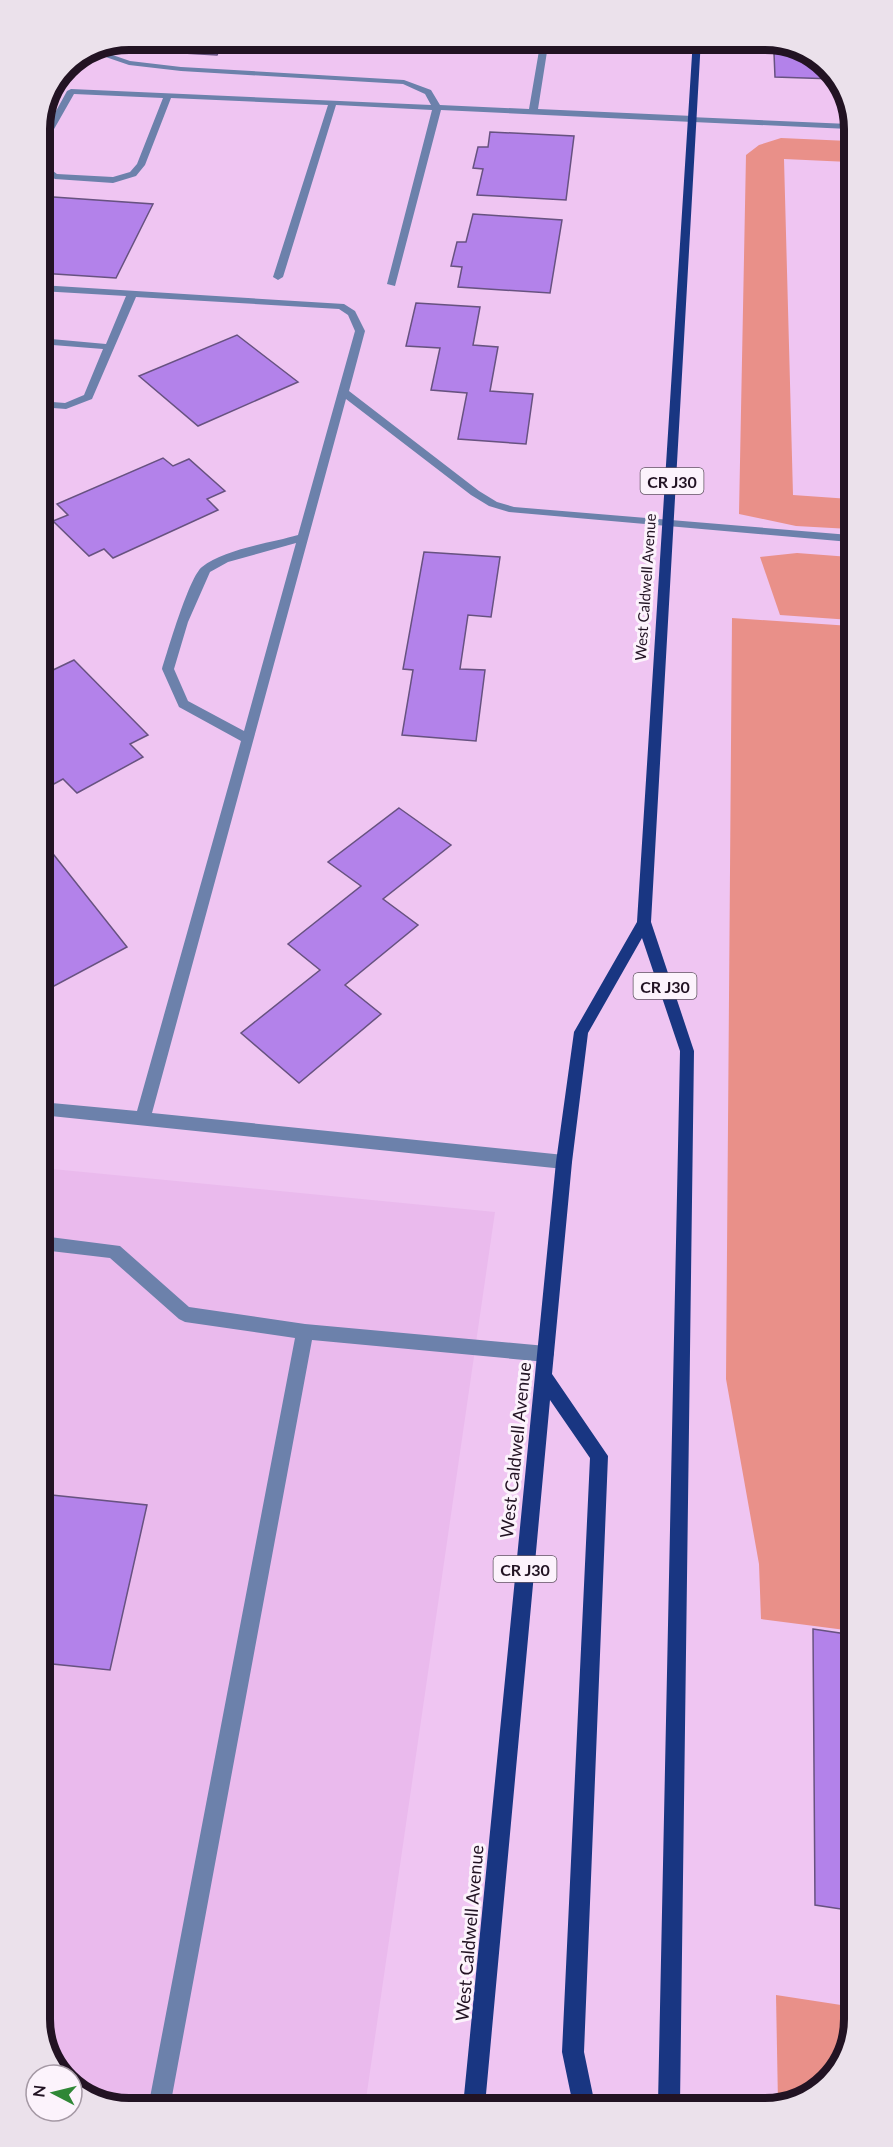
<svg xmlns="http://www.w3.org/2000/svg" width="893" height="2147" viewBox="0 0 893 2147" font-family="Lato,sans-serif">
	<rect width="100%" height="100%" fill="#efc5f2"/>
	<!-- built -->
	<polygon fill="#eabaed" points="42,1168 495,1212 365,2106 123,2108 74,2089 72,2075 64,2075 44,2047"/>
	<!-- green -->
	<g fill="#e99089">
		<polygon points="781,138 849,141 849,162 784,159 793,495 850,499 850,529 796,526 739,514 746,155 759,145"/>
		<polygon points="797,553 850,557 851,620 780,615 760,557"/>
		<polygon points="732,618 851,626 853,1631 761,1619 759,1564 726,1379"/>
		<polygon points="776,1995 854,2007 854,2018 836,2073 793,2103 778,2103"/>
	</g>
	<!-- building -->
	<g fill="#b382ea" stroke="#675280" stroke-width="1.5">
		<polygon points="138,39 225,39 217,55 132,50"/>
		<polygon points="774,53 819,58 834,79 775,77"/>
		<polygon points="490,132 574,136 566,200 477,195 483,169 473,168 478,147 488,147"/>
		<polygon points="39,196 153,204 116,278 40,273"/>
		<polygon points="473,214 562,220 550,293 458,287 462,267 451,266 457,242 466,242"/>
		<polygon points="416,303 480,307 473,345 498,347 490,391 533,394 526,444 458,439 467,393 431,390 440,348 406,346"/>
		<polygon points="237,335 298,382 198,426 139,376"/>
		<polygon points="163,458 173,466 189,459 225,491 207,499 218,510 113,558 104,549 89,556 53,521 68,515 57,504"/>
		<polygon points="40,459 50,460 40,481"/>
		<polygon points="424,552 500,557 491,617 468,615 460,669 485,670 476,741 402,735 413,670 403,669"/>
		<polygon points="40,572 53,573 40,606"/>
		<polygon points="74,660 148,735 130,744 143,757 77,793 63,779 41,791 40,663 44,661 53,670"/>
		<polygon points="399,808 451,845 383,899 418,925 345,985 381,1014 299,1083 241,1033 320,970 288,944 361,886 328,862"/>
		<polygon points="50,850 127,947 41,993 41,855"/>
		<polygon points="42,1494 147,1505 110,1670 43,1663"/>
		<polygon points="813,1629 853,1635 854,1911 815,1905"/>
	</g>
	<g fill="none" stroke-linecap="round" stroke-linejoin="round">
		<!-- lane -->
		<g fill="#6c81ab" fill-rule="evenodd">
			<path d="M541,39H549L538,109L693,116L697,119L693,122L441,110L395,286L387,284L432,110L336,105L283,277L278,280L273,277L328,105L171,98L145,165L136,176L113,183L55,179L39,169V142L67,91L71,89L431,105L425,94L403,84L181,71L129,65L94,53L101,51L130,61L181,67L404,80L431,90L440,105L529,109ZM74,94L163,98L137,164L130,172L113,177L57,174L45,165L41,152Z"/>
			<path d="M40,285L344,304L355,311L365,331L349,391L479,491L497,502L514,507L850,535V542L509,512L489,506L471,495L346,399L152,1113L564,1155L570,1157L572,1162L570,1167L564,1169L41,1115V1102L137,1111L241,741L179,707L162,669C168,650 189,577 202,567C224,549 271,543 298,535L355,331L348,315L339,309L136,297L92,399L66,409L40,407V401L65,403L84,395L103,349L40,344V338L106,344L126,296L40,291ZM296,543L244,731L188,701L174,669L188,622L210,572L228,562Z"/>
			<polygon points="42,1236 120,1246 189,1307 305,1324 546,1346 552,1348 554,1354 552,1360 546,1362 312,1340 170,2107 148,2108 295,1338 185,1322 179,1319 110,1258 42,1250"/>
		</g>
		<!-- street -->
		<polygon fill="#6c81ab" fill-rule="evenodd" points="690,117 849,124 849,129 693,122 690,121"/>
		<!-- primary -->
		<polygon fill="#193682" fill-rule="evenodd" points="693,39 701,39 651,922 694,1051 680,2104 658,2104 680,1051 642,938 588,1033 572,1162 552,1374 608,1456 584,2052 595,2105 573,2105 562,2052 590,1458 550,1400 485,2105 463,2106 556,1162 574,1032 637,922"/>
	</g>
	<g text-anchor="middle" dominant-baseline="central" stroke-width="6" stroke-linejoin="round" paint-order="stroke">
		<!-- far-street labels -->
		<g font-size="15" fill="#221323" stroke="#fcf3fc">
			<text transform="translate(645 587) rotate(-86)">West Caldwell Avenue</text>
		</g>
		<!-- shield labels -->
		<g fill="#fcf3fc" stroke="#635664" stroke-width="1.5">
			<rect x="640.5" y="468" width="63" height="26" rx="4.5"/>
			<rect x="633.5" y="973" width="63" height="26" rx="4.5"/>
			<rect x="493.5" y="1556" width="63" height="26" rx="4.5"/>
		</g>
		<g font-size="16" font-weight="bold" fill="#221323">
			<text x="672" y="481">CR J30</text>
			<text x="665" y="986">CR J30</text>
			<text x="525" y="1569">CR J30</text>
		</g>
		<!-- street labels -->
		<g font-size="18" fill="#221323" stroke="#fcf3fc">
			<text transform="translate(515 1450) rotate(-84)">West Caldwell Avenue</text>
			<text transform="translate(469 1933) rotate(-85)">West Caldwell Avenue</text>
		</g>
	</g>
	<!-- crop -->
	<path d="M0 0H893V2147H0ZM129 50H765A79 79 0 0 1 844 129V2019A79 79 0 0 1 765 2098H129A79 79 0 0 1 50 2019V129A79 79 0 0 1 129 50Z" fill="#ebe1eb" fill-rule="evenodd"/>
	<path fill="none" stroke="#221323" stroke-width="8" d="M129 50H765A79 79 0 0 1 844 129V2019A79 79 0 0 1 765 2098H129A79 79 0 0 1 50 2019V129A79 79 0 0 1 129 50Z"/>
	<!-- north arrow -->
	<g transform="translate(54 2093) rotate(277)"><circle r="28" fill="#fcf3fc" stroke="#a599a5" stroke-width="1.5"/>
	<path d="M0-4.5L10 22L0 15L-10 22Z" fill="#2f8736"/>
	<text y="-9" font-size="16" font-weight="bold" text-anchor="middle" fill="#221323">N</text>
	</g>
</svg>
